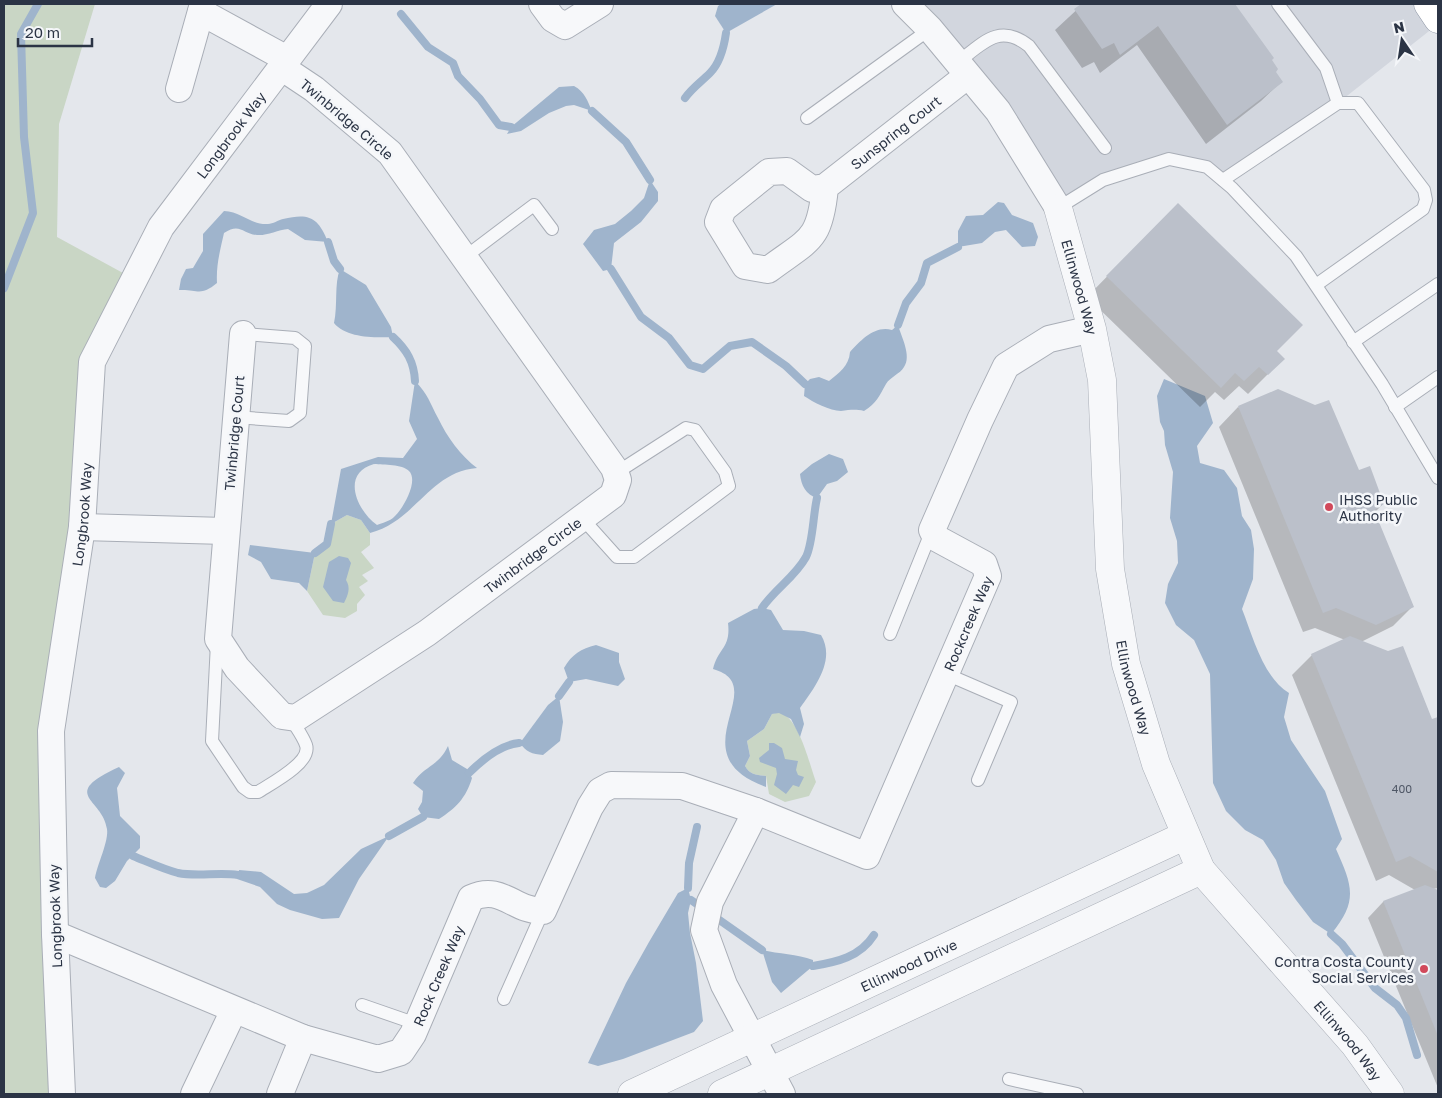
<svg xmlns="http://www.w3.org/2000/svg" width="1442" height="1098" viewBox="0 0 1442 1098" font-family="'Golos Text',sans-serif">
	<rect width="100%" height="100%" fill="#e4e7ec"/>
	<!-- built -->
	<polygon fill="#d2d6de" points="905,4 1428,4 1438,24 1338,103 1223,180 1207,167 1169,159 1103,180 1058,208"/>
	<!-- green -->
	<g fill="#c9d6c5">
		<polygon points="4,4 95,4 59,124 57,237 134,279 92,362 51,731 62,1094 4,1094"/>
		<polygon points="347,515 361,520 370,533 370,545 361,552 374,568 362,575 368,581 359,587 365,595 357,604 357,611 345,618 323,615 307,591 315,553 327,544 331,524"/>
		<path d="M779,712C799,717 809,763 816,782L809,796L785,802L769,794L766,776C757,775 750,775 745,766L750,756L747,741L764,729L772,714Z"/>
	</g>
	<!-- water -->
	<g fill="#9fb4cc" fill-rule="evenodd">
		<polygon points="721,4 777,4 726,33 715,16 718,6"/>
		<path d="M574,86C585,92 587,100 592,111L574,105L566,106L549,113L521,131L507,134L511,127L559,87Z"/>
		<polygon points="650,180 658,192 658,201 641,222 614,243 611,269 603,271 583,244 594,230 615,224 631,211 644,198"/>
		<polygon points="998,202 1004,203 1012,215 1033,223 1038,237 1035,246 1022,247 1006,230 995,232 982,243 958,247 958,231 966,216 983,215"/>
		<path d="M224,211C242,212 251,225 268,224C273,224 278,220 283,219C309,213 318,217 328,242L305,240L288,229C278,230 266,236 257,235C243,234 240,222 224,233C220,251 216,265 217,283C200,297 198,289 179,290L181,279L186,269L193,268L203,251V234Z"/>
		<path d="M340,269L366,285L391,327L393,337C375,338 346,338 334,323C338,305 334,284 340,269Z"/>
		<path d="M898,325C901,336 912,356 904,367C900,374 890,377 886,384C879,396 877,403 864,411C855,409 850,410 841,411C830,411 813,402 804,396L805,384L810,379L819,377L829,381C839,373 849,366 850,352C861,340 875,325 892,330Z"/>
		<path d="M1164,379L1205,396L1213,423L1197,446L1200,463L1224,470L1237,488L1242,516L1251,530L1254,549L1253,579L1242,609C1253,637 1263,677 1289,693L1284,717L1291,740L1325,791L1342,839L1336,849C1352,885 1359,901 1331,934L1313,922L1296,900L1284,883L1276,860L1263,840L1245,830L1226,811L1213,783L1210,674L1194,640L1176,625L1165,603L1168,584L1178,563L1177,541L1170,518L1173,472L1165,445L1164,431L1160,422L1157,396Z"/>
		<path d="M415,381C428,394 430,403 438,418C447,437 461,456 477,468C429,472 416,521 370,533L361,520L347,515L331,524L341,469L378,457L403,458L417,439L409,421ZM374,464C384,465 402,464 409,471C419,481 403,509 394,517C390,521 382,523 377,525C356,510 341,473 374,464Z"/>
		<path d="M829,454L843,459L848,472L837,481L827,484L817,498C806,495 801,485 800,474L812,464Z"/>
		<polygon points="250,545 315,553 307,591 299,583 271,579 261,562 248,555"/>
		<path d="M339,556L348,558L351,563L346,580C351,588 348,595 344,603L333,601L323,587L329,562Z"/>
		<path d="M762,608L771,610L783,630L804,631L821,635C836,660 815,687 800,708L804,724L800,737L791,719L779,713L772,714L764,729L747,741L750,756L745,766C750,775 757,775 766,776V787C675,754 774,686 713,669C718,648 731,648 728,623L754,609Z"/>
		<path d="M596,645L619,653V662L625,679L618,686L586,679L569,682L564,668C572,654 581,649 596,645Z"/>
		<path d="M559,696L563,722L560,741L543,755C532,754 526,752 520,743L548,705Z"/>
		<polygon points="769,743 774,743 782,748 785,759 798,761 796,770 798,775 804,777 799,787 793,785 786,794 774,785 777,774 776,768 760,762 759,758 769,750"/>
		<path d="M448,746L452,760L467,769L472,778C466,798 456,808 439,819L423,817L418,809L422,802L423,791L413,783C425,765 438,767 448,746Z"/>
		<path d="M119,767L125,773L117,788L120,816L140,836V848L127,861L115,881L106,888L100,887L95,878C97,865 109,841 107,829C103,798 58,795 119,767Z"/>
		<polygon points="389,836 359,879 339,918 322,919 290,910 277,904 260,887 237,879 239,870 261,872 294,894 307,893 324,885 361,849"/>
		<polygon points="688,888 691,900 688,913 690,933 696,963 703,1021 694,1032 623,1059 598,1066 588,1063 626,983 649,942 678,893"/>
		<path d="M762,950C779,954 797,954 813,960V966L781,993L772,982Z"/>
	</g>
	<!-- shadow -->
	<g fill="#0003">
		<polygon points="1083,4 1233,4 1263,44 1274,72 1281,82 1261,101 1206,144 1137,45 1100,73 1094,62 1082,68 1055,30"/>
		<polygon points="1178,204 1276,351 1283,359 1248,394 1239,386 1224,400 1215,392 1200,407 1087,297"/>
		<polygon points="1238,407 1358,471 1383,504 1374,513 1413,606 1393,626 1361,642 1431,721 1438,719 1438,888 1433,889 1438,891 1438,1088 1368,918 1383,902 1415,890 1389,875 1376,881 1292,675 1312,655 1345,640 1315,628 1303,632 1219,427"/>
	</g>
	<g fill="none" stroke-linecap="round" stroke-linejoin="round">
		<!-- stream -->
		<g stroke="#9fb4cc" stroke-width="8">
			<polyline points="401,14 428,47 453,63 458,76 480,99 499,125 511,127"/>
			<path d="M685,98C692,88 701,82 710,73C720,63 724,47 726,33"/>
			<polyline points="592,111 626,142 650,180"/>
			<polyline points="328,242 334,261 340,269"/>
			<polyline points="611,269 641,317 669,338 690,365 703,369 730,346 752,342 786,366 805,384"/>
			<polyline points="4,288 33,213 24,137 21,34 38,4"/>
			<polyline points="898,325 906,303 921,283 927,263 958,247"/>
			<path d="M393,337C407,350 414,362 415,381"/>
			<polyline points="315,553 327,544 331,524"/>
			<path d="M762,608C775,589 795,577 806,557C813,543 813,515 817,498"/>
			<polyline points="559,696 569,682"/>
			<path d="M469,773C482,760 500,745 519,743"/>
			<polyline points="389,836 423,817"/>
			<path d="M133,856C148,862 163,869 178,873C197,877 218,872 238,875"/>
			<polyline points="688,888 689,863 697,827"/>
			<polyline points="691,900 762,950"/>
			<polyline points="1331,934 1342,944 1375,988 1397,1005 1406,1018 1417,1055"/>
			<path d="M813,966C837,962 860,957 874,935"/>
		</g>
	</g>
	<!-- building -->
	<g fill="#bbc0ca">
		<polygon points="1081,4 1235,4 1274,58 1272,60 1278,69 1276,72 1283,82 1227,125 1158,26 1120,55 1114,43 1102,49 1074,9"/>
		<polygon points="1178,203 1303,325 1277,351 1285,359 1268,375 1259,367 1244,381 1235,373 1221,388 1106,276"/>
		<polygon points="1278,389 1315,405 1329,400 1359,470 1370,466 1384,504 1374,510 1414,607 1376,625 1336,608 1323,613 1238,406"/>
		<polygon points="1350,636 1388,651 1403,646 1432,719 1438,717 1438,872 1410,856 1396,862 1311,654"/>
		<polygon points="1425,885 1438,890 1438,1036 1383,901"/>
	</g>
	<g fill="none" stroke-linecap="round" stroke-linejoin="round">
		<defs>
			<g id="service">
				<polyline points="1278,4 1326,68 1338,103"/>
				<path d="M957,63C982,44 999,22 1029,46L1105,148"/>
				<polyline points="807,118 930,29"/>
				<polyline points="1223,180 1338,103 1358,103 1424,190 1426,200 1423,209 1316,285"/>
				<polyline points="1058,208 1103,180 1169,159 1207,167 1232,188 1296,256 1382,384 1438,478"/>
				<polyline points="465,257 534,205 552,229"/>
				<polyline points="1353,342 1438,284"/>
				<polyline points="1395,407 1438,377"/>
				<polyline points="235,417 289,421 300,413 305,346 295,338 243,334"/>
				<polyline points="582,518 617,557 634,557 729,486 725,472 695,430 686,428 616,473"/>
				<polyline points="890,634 932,530"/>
				<path d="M217,643L212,741L243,787L250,792H258C270,784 312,763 306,745C303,736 295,726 290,717"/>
				<polyline points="946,674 1011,702 978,780"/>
				<polyline points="504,999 543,911"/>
				<polyline points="362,1005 417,1024"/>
				<polyline points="1009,1079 1077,1094"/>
			</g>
			<g id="minor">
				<polyline points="542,4 553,19 565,26 600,4"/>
				<polyline points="905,4 930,29 998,111 1058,208"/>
				<polyline points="201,12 287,59"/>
				<polyline points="179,89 203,4"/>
				<path id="s1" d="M825,187C820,242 809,239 768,270L745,266L718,222L723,209L769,172L787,171L812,189L825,187L967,76"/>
				<path id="s2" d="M243,334L218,639L237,668L282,716L296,718L427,633L613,495L618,480L614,468L390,153L314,89L281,67"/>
				<polyline points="82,527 225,531"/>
				<polyline points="756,811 710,902 704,930 724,985 782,1094"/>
				<path id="s3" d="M55,934L303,1038L378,1059L401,1052L413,1034L471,898C502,884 513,911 543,911L590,807L600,791L611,785L682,786L756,811L867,856L988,576L984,564L936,538L932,530L939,514L980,420L1006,366L1049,339L1092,329"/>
				<path id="s4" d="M62,1094L55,934L51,731L82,527L92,362L161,227L329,4"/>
				<polyline points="194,1094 234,1010"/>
				<polyline points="280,1094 303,1038"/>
			</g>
			<g id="tertiary">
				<path id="s5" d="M1058,208L1092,329L1102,380L1110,569L1126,664L1156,764L1201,870L1355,1045L1390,1094"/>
				<path id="s6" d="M632,1094L1184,836"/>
				<polyline points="722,1094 1201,870"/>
			</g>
			<polyline id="motorway" points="1428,4 1438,19"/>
		</defs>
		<!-- service casing -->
		<use href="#service" stroke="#a9aeb7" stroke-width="14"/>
		<!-- minor casing -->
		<use href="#minor" stroke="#a9aeb7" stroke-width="28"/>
		<!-- tertiary casing -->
		<use href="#tertiary" stroke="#a9aeb7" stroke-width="29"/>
		<!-- motorway casing -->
		<use href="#motorway" stroke="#8b94a3" stroke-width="29"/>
		<!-- service -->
		<use href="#service" stroke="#f7f8fa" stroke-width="12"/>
		<!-- minor -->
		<use href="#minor" stroke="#f7f8fa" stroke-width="26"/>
		<!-- tertiary -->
		<use href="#tertiary" stroke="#f7f8fa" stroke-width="28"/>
		<!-- motorway -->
		<use href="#motorway" stroke="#fff" stroke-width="28"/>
	</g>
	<!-- markers -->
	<g fill="#d1495b" stroke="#f4f6f9" stroke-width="2">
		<circle cx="1329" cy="507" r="5"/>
		<circle cx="1424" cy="969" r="5"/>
	</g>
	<g text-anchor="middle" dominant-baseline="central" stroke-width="5" stroke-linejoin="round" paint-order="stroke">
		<!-- number labels -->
		<g font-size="11" fill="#4f5766">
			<text x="1402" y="788">400</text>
		</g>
		<!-- street labels -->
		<g font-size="14" fill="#2b3445" stroke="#f4f6f9">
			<text transform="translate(347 119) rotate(40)">Twinbridge Circle</text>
			<text stroke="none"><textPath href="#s1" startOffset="406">Sunspring Court</textPath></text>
			<text stroke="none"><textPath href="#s4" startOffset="1002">Longbrook Way</textPath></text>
			<text stroke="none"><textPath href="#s5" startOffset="82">Ellinwood Way</textPath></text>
			<text transform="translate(234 433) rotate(-85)">Twinbridge Court</text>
			<text stroke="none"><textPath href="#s4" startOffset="582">Longbrook Way</textPath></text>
			<text stroke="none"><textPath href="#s2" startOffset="708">Twinbridge Circle</textPath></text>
			<text stroke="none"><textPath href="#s3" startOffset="1284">Rockcreek Way</textPath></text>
			<text stroke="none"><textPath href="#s5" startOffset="488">Ellinwood Way</textPath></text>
			<text transform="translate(55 916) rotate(-92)">Longbrook Way</text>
			<text stroke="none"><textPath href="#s6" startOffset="305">Ellinwood Drive</textPath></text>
			<text stroke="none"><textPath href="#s3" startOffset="456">Rock Creek Way</textPath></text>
			<text stroke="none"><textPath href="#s5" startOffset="908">Ellinwood Way</textPath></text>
		</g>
		<!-- poi labels -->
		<g font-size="14" fill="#2b3445" stroke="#f4f6f9" text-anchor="start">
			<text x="1339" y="499">IHSS Public<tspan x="1339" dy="16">Authority</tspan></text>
			<text x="1414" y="961" text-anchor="end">Contra Costa County<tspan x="1414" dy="16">Social Services</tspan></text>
		</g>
	</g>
	<!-- border -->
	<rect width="1442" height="1098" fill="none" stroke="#2b3445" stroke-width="10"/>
	<!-- north arrow -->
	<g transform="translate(1402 40) rotate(347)" stroke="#f4f6f9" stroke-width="4" paint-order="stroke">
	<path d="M0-4L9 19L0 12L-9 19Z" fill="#2b3445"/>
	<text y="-8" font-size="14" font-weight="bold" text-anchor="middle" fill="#2b3445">N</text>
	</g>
	<!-- scale -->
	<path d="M18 38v8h74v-8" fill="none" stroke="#2b3445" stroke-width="2.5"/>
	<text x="25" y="38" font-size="15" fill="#2b3445" stroke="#f4f6f9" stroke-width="4" paint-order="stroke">20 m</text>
</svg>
